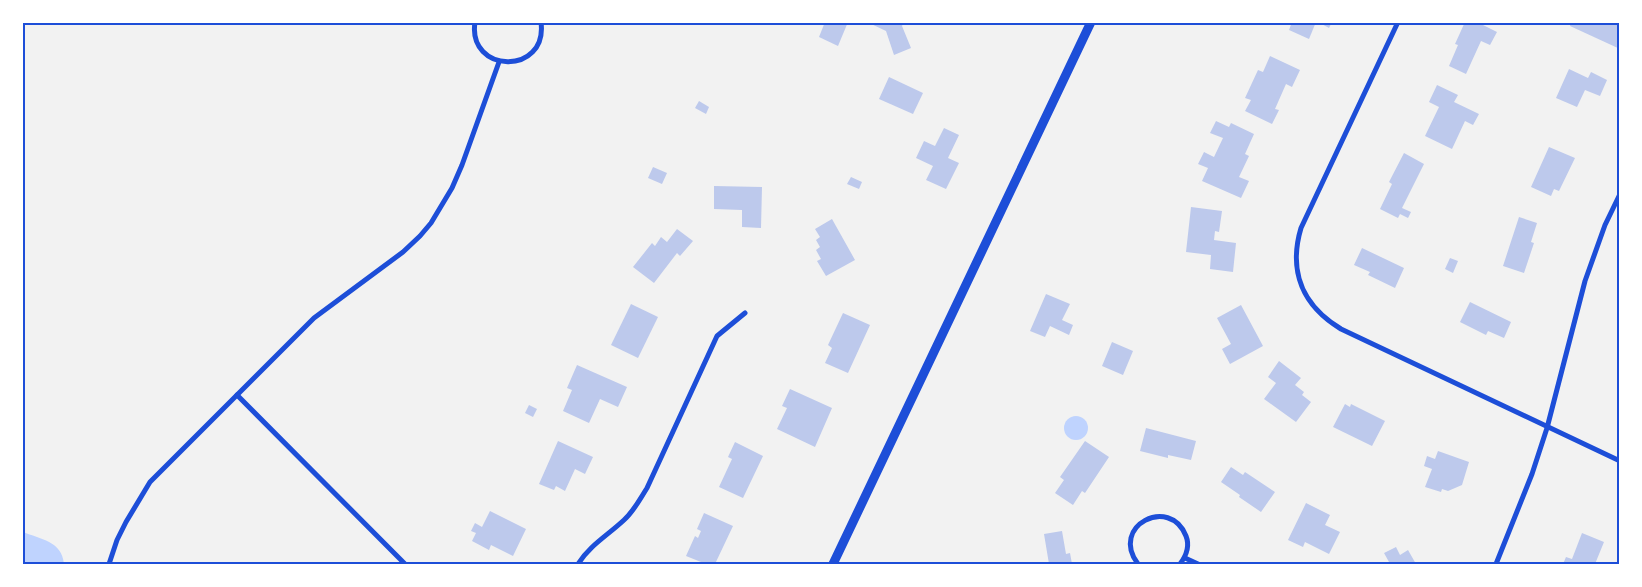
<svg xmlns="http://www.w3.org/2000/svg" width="1642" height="587" viewBox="0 0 1642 587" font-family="'Space Grotesk',sans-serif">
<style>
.water{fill:#bfd3fe}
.building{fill:#bdc9ec}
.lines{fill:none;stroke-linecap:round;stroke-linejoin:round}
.minor{stroke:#1d4ed8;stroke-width:5}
.tertiary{stroke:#1d4ed8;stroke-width:9}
.neatline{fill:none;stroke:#1d4ed8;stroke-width:2}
</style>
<rect width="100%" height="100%" fill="#f2f2f2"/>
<g class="water">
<circle cx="1076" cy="428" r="12"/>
<path d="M 23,532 C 40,539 62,541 64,564 L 23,564 Z"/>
</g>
<g class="building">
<polygon points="825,22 848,22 838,46 819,37"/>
<polygon points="867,22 904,22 902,26 911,48 894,55 886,31"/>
<polygon points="1292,22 1316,22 1309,39 1289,30"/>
<polygon points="1318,22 1332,22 1329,28"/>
<polygon points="1465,22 1477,22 1497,32 1490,45 1481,41 1466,74 1449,66 1458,45 1455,44"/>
<polygon points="1571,22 1620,22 1620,49 1570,26"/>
<polygon points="1270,56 1300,70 1292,87 1286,84 1275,109 1279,110 1272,124 1245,111 1251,100 1245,98 1258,70 1263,72"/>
<polygon points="1569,69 1588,78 1591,72 1607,80 1600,96 1585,90 1577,107 1556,98"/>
<polygon points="889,77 923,93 913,114 879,99"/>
<polygon points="1437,85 1458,95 1454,102 1479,114 1473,125 1465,121 1452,149 1425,136 1439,107 1429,102"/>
<polygon points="699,101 709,107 706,114 695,108"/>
<polygon points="1216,121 1229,127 1231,123 1254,134 1245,154 1249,156 1239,177 1249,181 1241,198 1202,181 1208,168 1198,164 1204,152 1214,157 1223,138 1210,133"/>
<polygon points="944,128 959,135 948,158 959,163 946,189 926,180 933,166 916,158 924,141 935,146"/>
<polygon points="1549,147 1575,158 1559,191 1554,189 1551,196 1531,187"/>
<polygon points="1404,153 1424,164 1402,208 1411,212 1408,218 1400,214 1398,218 1380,209 1392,184 1389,182"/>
<polygon points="653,167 667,173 662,184 648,178"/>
<polygon points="851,177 862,182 859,189 847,184"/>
<polygon points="714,186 762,187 761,228 742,227 742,210 714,209"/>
<polygon points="1191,207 1222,211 1219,232 1215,231 1214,240 1236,243 1233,272 1210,269 1211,255 1186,252"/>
<polygon points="1519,217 1537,223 1531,242 1534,243 1524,273 1503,266"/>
<polygon points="832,219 855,260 826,276 817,261 821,259 816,250 820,247 816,240 820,237 815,229"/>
<polygon points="677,229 693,241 680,256 677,253 654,283 633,267 652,243 655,246 661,237 667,242"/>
<polygon points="1362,248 1404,268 1395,288 1368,275 1370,272 1354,265"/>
<polygon points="1450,258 1458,261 1453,273 1445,269"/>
<polygon points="1046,294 1070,304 1062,320 1073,325 1069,335 1050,326 1045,337 1030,331"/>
<polygon points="1470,302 1511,322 1504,338 1488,331 1486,335 1460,322"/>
<polygon points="631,304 658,317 638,358 611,345"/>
<polygon points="1241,305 1263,346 1230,364 1222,349 1231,344 1217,318"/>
<polygon points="843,313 870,325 848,373 825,363 832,348 828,345"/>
<polygon points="1112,342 1133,351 1123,375 1102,366"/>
<polygon points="1279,361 1301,378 1295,385 1304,392 1302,395 1311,402 1296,422 1264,399 1276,383 1268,377"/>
<polygon points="577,365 627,387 618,407 600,399 589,423 563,411 572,390 567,388"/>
<polygon points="790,389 832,408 815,447 777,429 787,408 782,406"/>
<polygon points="1345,404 1350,407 1351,404 1385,421 1372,446 1333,427"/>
<polygon points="529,405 537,409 533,417 525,413"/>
<polygon points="1146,428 1196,441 1191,460 1168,455 1168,458 1140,451"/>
<polygon points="558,441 593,457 585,474 575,469 565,491 556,486 554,490 539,484"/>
<polygon points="1085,441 1109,457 1085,493 1082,491 1073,505 1055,493 1064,480 1060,477"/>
<polygon points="735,442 763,456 743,498 719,487 732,459 728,457"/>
<polygon points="1438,451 1469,462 1462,485 1448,491 1442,489 1441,492 1425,487 1432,469 1424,466 1427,456 1435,459"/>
<polygon points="1231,467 1243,475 1245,472 1275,492 1261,512 1239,497 1240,495 1221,482"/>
<polygon points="1306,503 1330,515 1325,525 1340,532 1329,554 1305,542 1303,547 1288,540"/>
<polygon points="490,511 526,529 513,556 491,545 489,550 472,541 476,533 471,531 475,523 482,527"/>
<polygon points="704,513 733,526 715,564 706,564 686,556 695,536 698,538 701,531 697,529"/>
<polygon points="1062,531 1066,554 1070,553 1072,564 1049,564 1044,534"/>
<polygon points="1582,533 1604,542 1595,564 1563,564 1566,557 1572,559"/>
<polygon points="1396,547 1400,555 1408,550 1416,564 1384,564 1389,562 1384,553"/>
</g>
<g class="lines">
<g class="minor">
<path d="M 475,22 C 467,74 548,76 541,22"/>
<path d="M 1398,22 L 1301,228 C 1288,272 1303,306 1341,329 L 1620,461"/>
<polyline points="237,395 405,564"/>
<polyline points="1185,558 1198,564"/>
<polyline points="109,564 117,540 126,522 150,482 314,318 403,252 420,236 431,223 452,188 462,165 499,62"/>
<path d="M 578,564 C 589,546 608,535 624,520 C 634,511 640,499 647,488 L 717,336 L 745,313"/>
<path d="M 1138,564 C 1109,526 1170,495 1186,536 C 1190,546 1186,556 1180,564"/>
<polyline points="1496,564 1532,474 1547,428 1585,281 1605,225 1620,194"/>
</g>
<polyline class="tertiary" points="833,564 1091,22"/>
</g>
<rect width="1642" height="587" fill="none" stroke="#ffffff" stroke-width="48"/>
<rect x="24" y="24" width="1594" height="539" class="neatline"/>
</svg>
